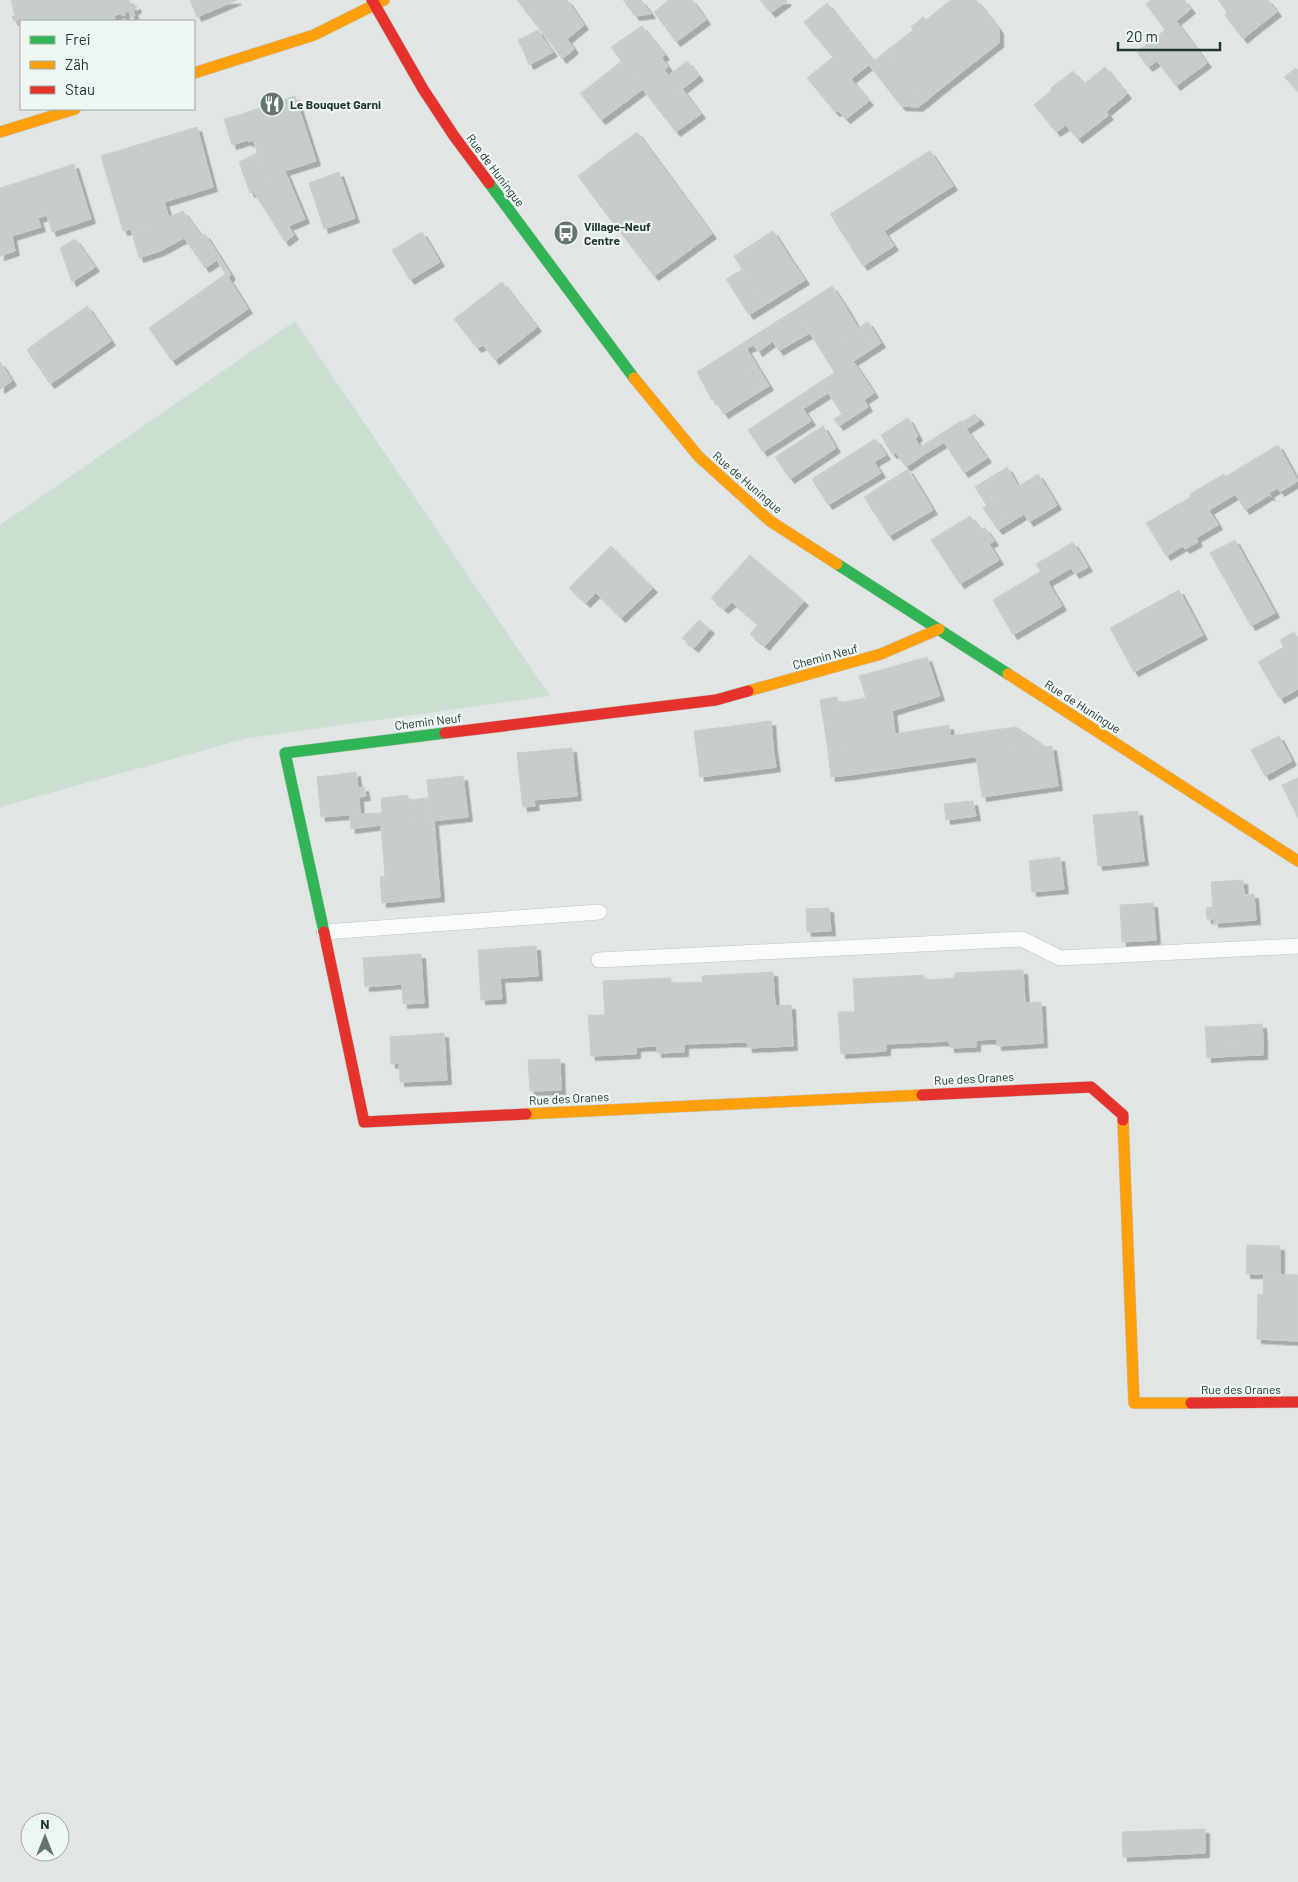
<svg xmlns="http://www.w3.org/2000/svg" width="1298" height="1882" viewBox="0 0 1298 1882" font-family="Barlow,sans-serif">
<style>
.green{fill:#cadfd0}
.building{fill:#c7cdcb;stroke:#cacfcd;filter:url(#shadow)}
.lines{fill:none;stroke-linecap:round;stroke-linejoin:round}
.lane-casing{stroke:#bec3c1;stroke-width:16}
.fast-casing{stroke:#bcc4c1;stroke-width:12}
.slow-casing{stroke:#bcc4c1;stroke-width:12}
.jam-casing{stroke:#bcc4c1;stroke-width:12}
.lane{stroke:#fafbfb;stroke-width:15}
.fast{stroke:#30b455;stroke-width:11}
.slow{stroke:#ff9f0a;stroke-width:11}
.jam{stroke:#e5322d;stroke-width:11}
.labels{text-anchor:middle;dominant-baseline:central;stroke-width:4.5;stroke-linejoin:round;paint-order:stroke}
.poi-label{font-size:12px;font-weight:bold;fill:#203731;stroke:#eef6f2;text-anchor:start}
.street-label{font-size:12px;fill:#203731;stroke:#eef6f2}
</style>
<defs>
<filter id="shadow"><feDropShadow dx="4.5" dy="4.5" stdDeviation="0" flood-color="#0004"/></filter>
</defs>
<rect width="100%" height="100%" fill="#e1e6e4"/>
<polygon class="green" points="295,321 550,696 248,738 0,807 0,525"/>
<g class="building">
<polygon points="11,0 129,0 131,7 136,5 137,8 133,11 135,16 131,17 129,12 125,11 125,15 122,16 121,13 114,16 115,19 108,19 109,21 21,21 21,29 18,20 14,21 12,17 15,15"/>
<polygon points="190,0 237,0 197,17"/>
<polygon points="517,0 567,0 584,25 555,49"/>
<polygon points="623,0 641,0 651,14 635,16"/>
<polygon points="669,0 692,0 706,20 676,42 654,12"/>
<polygon points="760,0 786,0 787,1 771,13"/>
<polygon points="951,0 976,0 999,29 969,52 976,61 938,91 931,82 917,92 885,52 913,30 911,27 923,17 926,20"/>
<polygon points="1151,0 1184,0 1191,9 1176,21 1207,63 1176,86 1157,61 1148,67 1137,52 1165,30 1146,4"/>
<polygon points="1218,0 1268,0 1277,12 1260,25 1256,21 1239,34 1225,15 1227,12"/>
<polygon points="827,3 838,17 815,36 804,22"/>
<polygon points="838,17 850,32 828,51 815,36"/>
<polygon points="1256,21 1260,25 1243,39 1239,34"/>
<polygon points="642,26 665,55 634,78 611,47"/>
<polygon points="999,29 999,43 976,61 969,52"/>
<polygon points="538,30 544,40 524,52 518,40"/>
<polygon points="850,32 862,47 839,65 828,51"/>
<polygon points="567,39 574,49 562,59 555,49"/>
<polygon points="544,40 553,52 529,65 524,52"/>
<polygon points="862,47 874,61 851,79 839,65"/>
<polygon points="885,52 917,92 901,106 869,65"/>
<polygon points="661,57 668,67 640,86 634,78"/>
<polygon points="833,57 869,101 846,119 838,111 835,112 807,78"/>
<polygon points="622,61 643,89 604,118 585,90"/>
<polygon points="687,61 699,76 680,91 668,76"/>
<polygon points="1105,67 1127,94 1106,112 1109,115 1078,139 1060,119 1051,126 1034,105 1052,90 1051,88 1073,71 1084,84"/>
<polygon points="1296,68 1298,70 1298,91 1284,77"/>
<polygon points="664,70 680,91 657,108 640,86"/>
<polygon points="931,82 938,91 925,102 917,92"/>
<polygon points="682,89 701,114 676,132 657,108"/>
<polygon points="585,90 604,118 601,120 580,93"/>
<polygon points="917,92 925,102 918,107 901,106"/>
<polygon points="295,96 316,161 266,177 253,140 248,142 239,115"/>
<polygon points="239,115 248,140 232,145 224,119"/>
<polygon points="1060,119 1065,126 1056,132 1051,126"/>
<polygon points="197,127 213,187 164,202 147,142"/>
<polygon points="637,132 712,234 654,276 634,250 638,247 603,199 598,203 578,176"/>
<polygon points="147,142 171,225 145,232 143,226 123,231 101,156"/>
<polygon points="930,151 953,186 937,196 915,160"/>
<polygon points="257,153 269,185 250,193 239,162"/>
<polygon points="915,160 937,196 884,231 894,246 863,266 830,214"/>
<polygon points="74,164 91,219 52,232 35,177"/>
<polygon points="285,171 305,219 288,226 279,211 269,216 253,191 269,185 266,177"/>
<polygon points="339,172 355,218 324,229 309,183"/>
<polygon points="35,177 47,215 38,218 41,227 12,236 15,251 0,256 0,188"/>
<polygon points="603,199 638,247 634,250 598,203"/>
<polygon points="183,211 202,237 217,260 205,268 184,238 160,251 139,258 131,229 143,226 145,232 171,225 168,217"/>
<polygon points="279,211 294,235 285,242 269,216"/>
<polygon points="773,231 788,255 749,280 734,256"/>
<polygon points="422,232 440,262 423,272 404,243"/>
<polygon points="205,234 231,275 228,278 202,237"/>
<polygon points="75,239 95,267 72,282 60,248"/>
<polygon points="404,243 423,272 410,280 392,250"/>
<polygon points="788,255 805,280 765,305 749,280"/>
<polygon points="742,270 765,305 749,315 726,279"/>
<polygon points="226,274 248,309 172,361 149,328"/>
<polygon points="502,282 537,327 495,360 483,345 477,348 454,319"/>
<polygon points="832,286 845,306 808,330 795,310"/>
<polygon points="87,306 111,341 53,382 29,348"/>
<polygon points="845,306 860,331 823,354 808,330"/>
<polygon points="795,310 810,333 792,343 777,321"/>
<polygon points="777,321 792,343 779,351 765,329"/>
<polygon points="868,322 881,343 872,349 859,327"/>
<polygon points="765,329 769,335 758,342 754,336"/>
<polygon points="860,331 872,349 835,373 823,354"/>
<polygon points="769,335 773,341 758,352 754,345 746,349 743,343 754,336 758,342"/>
<polygon points="743,343 769,386 759,392 732,350"/>
<polygon points="29,348 53,382 50,384 27,350"/>
<polygon points="732,350 759,392 724,414 714,399 712,400 697,372"/>
<polygon points="853,361 874,393 862,401 840,369"/>
<polygon points="0,362 12,381 0,389"/>
<polygon points="840,369 862,401 842,414 825,388 820,391 817,384"/>
<polygon points="817,384 820,391 825,388 828,393 803,409 796,398"/>
<polygon points="796,398 811,421 763,452 748,430"/>
<polygon points="864,400 868,407 839,426 834,419"/>
<polygon points="975,414 980,420 966,429 962,422"/>
<polygon points="908,418 918,436 915,439 925,454 906,467 896,453 892,454 881,435"/>
<polygon points="961,421 966,429 925,454 920,447"/>
<polygon points="823,426 836,448 790,479 775,457"/>
<polygon points="966,429 987,458 964,473 944,442"/>
<polygon points="875,439 886,455 874,462 881,473 828,505 812,479"/>
<polygon points="1278,445 1298,481 1280,492 1278,488 1269,493 1271,497 1269,495 1245,510 1225,477"/>
<polygon points="1007,467 1018,486 987,506 975,487"/>
<polygon points="908,469 933,510 889,536 864,497"/>
<polygon points="1038,474 1057,505 1051,509 1032,478"/>
<polygon points="1224,474 1236,494 1209,510 1218,525 1196,538 1198,542 1185,549 1183,546 1166,556 1146,523 1191,497 1190,494"/>
<polygon points="1032,478 1051,509 1029,522 1010,491"/>
<polygon points="1010,491 1024,514 1008,524 995,501"/>
<polygon points="995,501 1008,524 998,530 983,508"/>
<polygon points="970,516 981,530 985,528 994,541 989,544 999,560 960,584 931,540"/>
<polygon points="1235,540 1275,613 1251,626 1210,553"/>
<polygon points="1073,542 1088,567 1075,574 1060,550"/>
<polygon points="611,546 653,588 621,618 596,593 586,603 569,588"/>
<polygon points="1060,550 1071,568 1047,582 1036,564"/>
<polygon points="750,555 777,578 745,613 732,602 724,609 711,598"/>
<polygon points="1041,571 1062,606 1013,635 993,600"/>
<polygon points="777,578 804,601 765,646 750,634 758,625 745,613"/>
<polygon points="1179,590 1203,635 1134,672 1110,628"/>
<polygon points="699,620 710,629 694,648 682,638"/>
<polygon points="1294,632 1298,639 1284,648 1280,640"/>
<polygon points="1298,639 1298,689 1280,699 1258,662"/>
<polygon points="927,657 940,696 872,717 859,676"/>
<polygon points="837,697 841,721 824,724 820,700"/>
<polygon points="866,698 872,717 892,710 895,734 949,725 953,760 850,775 838,703"/>
<polygon points="771,721 773,747 767,747 770,768 700,777 694,731"/>
<polygon points="841,721 846,748 828,751 824,724"/>
<polygon points="1016,727 1041,743 1042,747 953,760 950,736"/>
<polygon points="1279,736 1292,761 1265,776 1251,750"/>
<polygon points="1052,746 1058,786 1022,791 1017,751"/>
<polygon points="767,747 773,747 776,767 770,768"/>
<polygon points="572,748 577,796 522,801 517,753"/>
<polygon points="846,748 850,775 831,777 828,751"/>
<polygon points="1017,751 1022,791 982,797 976,756"/>
<polygon points="356,772 358,788 364,787 366,796 359,797 360,814 321,817 317,777"/>
<polygon points="463,776 468,817 431,821 427,780"/>
<polygon points="1298,778 1298,818 1282,785"/>
<polygon points="408,795 411,823 381,825 379,813 382,812 381,798"/>
<polygon points="428,798 431,821 411,823 409,800"/>
<polygon points="534,800 535,806 523,807 522,801"/>
<polygon points="973,801 976,816 946,820 944,804"/>
<polygon points="1138,811 1144,861 1098,866 1093,815"/>
<polygon points="379,813 381,825 351,829 350,815"/>
<polygon points="434,821 440,897 382,903 380,877 398,875 393,824"/>
<polygon points="393,824 398,875 385,876 381,825"/>
<polygon points="1060,857 1064,889 1032,892 1029,861"/>
<polygon points="1243,880 1244,895 1254,894 1256,920 1214,923 1211,882"/>
<polygon points="1153,903 1156,940 1122,942 1120,905"/>
<polygon points="1213,907 1214,919 1207,919 1206,908"/>
<polygon points="829,908 831,931 807,932 806,909"/>
<polygon points="536,946 538,976 500,978 502,999 481,1000 478,950"/>
<polygon points="421,954 424,1003 403,1004 402,984 365,987 363,958"/>
<polygon points="1023,970 1025,1003 1041,1002 1043,1043 997,1046 997,1039 976,1040 976,1047 950,1048 949,1041 886,1044 886,1051 841,1054 838,1012 855,1012 853,979 924,975 924,980 955,978 955,973"/>
<polygon points="773,972 775,1006 791,1005 793,1046 748,1048 747,1042 684,1044 684,1052 657,1053 657,1046 636,1047 636,1054 591,1056 588,1015 605,1015 603,981 671,978 671,983 703,982 702,976"/>
<polygon points="1262,1024 1263,1039 1232,1042 1231,1026"/>
<polygon points="1231,1026 1232,1056 1207,1058 1205,1027"/>
<polygon points="444,1033 447,1080 400,1082 399,1063 391,1064 390,1037"/>
<polygon points="1263,1039 1263,1055 1232,1056 1232,1042"/>
<polygon points="560,1059 561,1090 530,1091 528,1060"/>
<polygon points="1247,1245 1280,1246 1280,1274 1246,1274"/>
<polygon points="1264,1274 1298,1275 1298,1341 1257,1339 1258,1294 1263,1295"/>
<polygon points="1205,1829 1205,1853 1123,1857 1122,1832"/>
</g>
<g class="lines">
<defs>
<g id="lane">
<polyline points="324,932 599,912"/>
<polyline points="599,960 1022,939 1060,958 1298,946"/>
</g>
<g id="fast">
<polyline points="489,183 634,378"/>
<polyline points="837,564 1008,674"/>
<polyline points="324,932 285,753 445,733"/>
</g>
<g id="slow">
<polyline points="194,73 314,35 384,0"/>
<polyline points="0,132 75,109"/>
<polyline points="634,378 699,457 770,521 837,564"/>
<polyline points="1008,674 1298,861"/>
<polyline points="748,691 881,654 939,629"/>
<polyline points="526,1114 922,1095"/>
<polyline points="1123,1120 1134,1403 1191,1403"/>
</g>
<g id="jam">
<polyline points="372,0 423,89 454,136 489,183"/>
<polyline points="445,733 716,700 748,691"/>
<polyline points="324,932 364,1122 526,1114"/>
<polyline points="922,1095 1091,1087 1123,1115 1123,1120"/>
<polyline points="1191,1403 1298,1402"/>
</g>
</defs>
<use href="#lane" class="lane-casing"/>
<use href="#fast" class="fast-casing"/>
<use href="#slow" class="slow-casing"/>
<use href="#jam" class="jam-casing"/>
<use href="#lane" class="lane"/>
<use href="#fast" class="fast"/>
<use href="#slow" class="slow"/>
<use href="#jam" class="jam"/>
</g>
<defs>
<symbol id="restaurant-disc" viewBox="-11 -11 22 22"><circle r="9.5" fill="#647470" stroke="#eef6f2"/><path d="M-5-6h1v4h1v-4h1v4h1v-4h1v5L-1.5 .5V6h-2V.5L-5-1ZM5-6V6H3V1.5H1.5Q1.5-4 5-6Z" fill="#fff"/></symbol>
<symbol id="bus-disc" viewBox="-11 -11 22 22"><circle r="9.5" fill="#647470" stroke="#eef6f2"/><path d="M-5-6H5V4H4V6H2V4H-2V6H-4V4H-5ZM-3.5-4V0h7V-4ZM-3.5 1.2v1.5H-2V1.2ZM2 1.2v1.5H3.5V1.2Z" fill="#fff"/></symbol>
</defs>
<g fill-rule="evenodd">
<use href="#restaurant-disc" x="258" y="90" width="28" height="28"/>
<use href="#bus-disc" x="552" y="219" width="28" height="28"/>
</g>
<g class="labels">
<g class="poi-label">
<text x="290" y="104">Le Bouquet Garni</text>
<text x="584" y="226">Village-Neuf<tspan x="584" dy="14">Centre</tspan></text>
</g>
<g class="street-label">
<text transform="translate(496 170) rotate(53)">Rue de Huningue</text>
<text transform="translate(748 482) rotate(41)">Rue de Huningue</text>
<text transform="translate(825 656) rotate(-15)">Chemin Neuf</text>
<text transform="translate(1083 706) rotate(33)">Rue de Huningue</text>
<text transform="translate(428 721) rotate(-7)">Chemin Neuf</text>
<text transform="translate(974 1078) rotate(-3)">Rue des Oranes</text>
<text transform="translate(569 1098) rotate(-3)">Rue des Oranes</text>
<text x="1241" y="1389">Rue des Oranes</text>
</g>
</g>
<rect x="20" y="20" width="175" height="90" fill="#eef6f2" stroke="#9caaa5"/>
<rect x="30" y="36" width="25" height="8" fill="#30b455" stroke="#9caaa5"/>
<text x="65" y="45" font-size="15" fill="#203731">Frei</text>
<rect x="30" y="61" width="25" height="8" fill="#ff9f0a" stroke="#9caaa5"/>
<text x="65" y="70" font-size="15" fill="#203731">Zäh</text>
<rect x="30" y="86" width="25" height="8" fill="#e5322d" stroke="#9caaa5"/>
<text x="65" y="95" font-size="15" fill="#203731">Stau</text>
<g transform="translate(45 1837)"><circle r="24" fill="#eef6f2" stroke="#9caaa5"/>
<path d="M0-4L9 19L0 12L-9 19Z" fill="#647470"/>
<text y="-8" font-size="14" font-weight="bold" text-anchor="middle" fill="#203731">N</text>
</g>
<path d="M1118 42v8h102v-8" fill="none" stroke="#203731" stroke-width="2.5"/>
<text x="1126" y="42" font-size="15" fill="#203731" stroke="#eef6f2" stroke-width="4" paint-order="stroke">20 m</text>
</svg>
